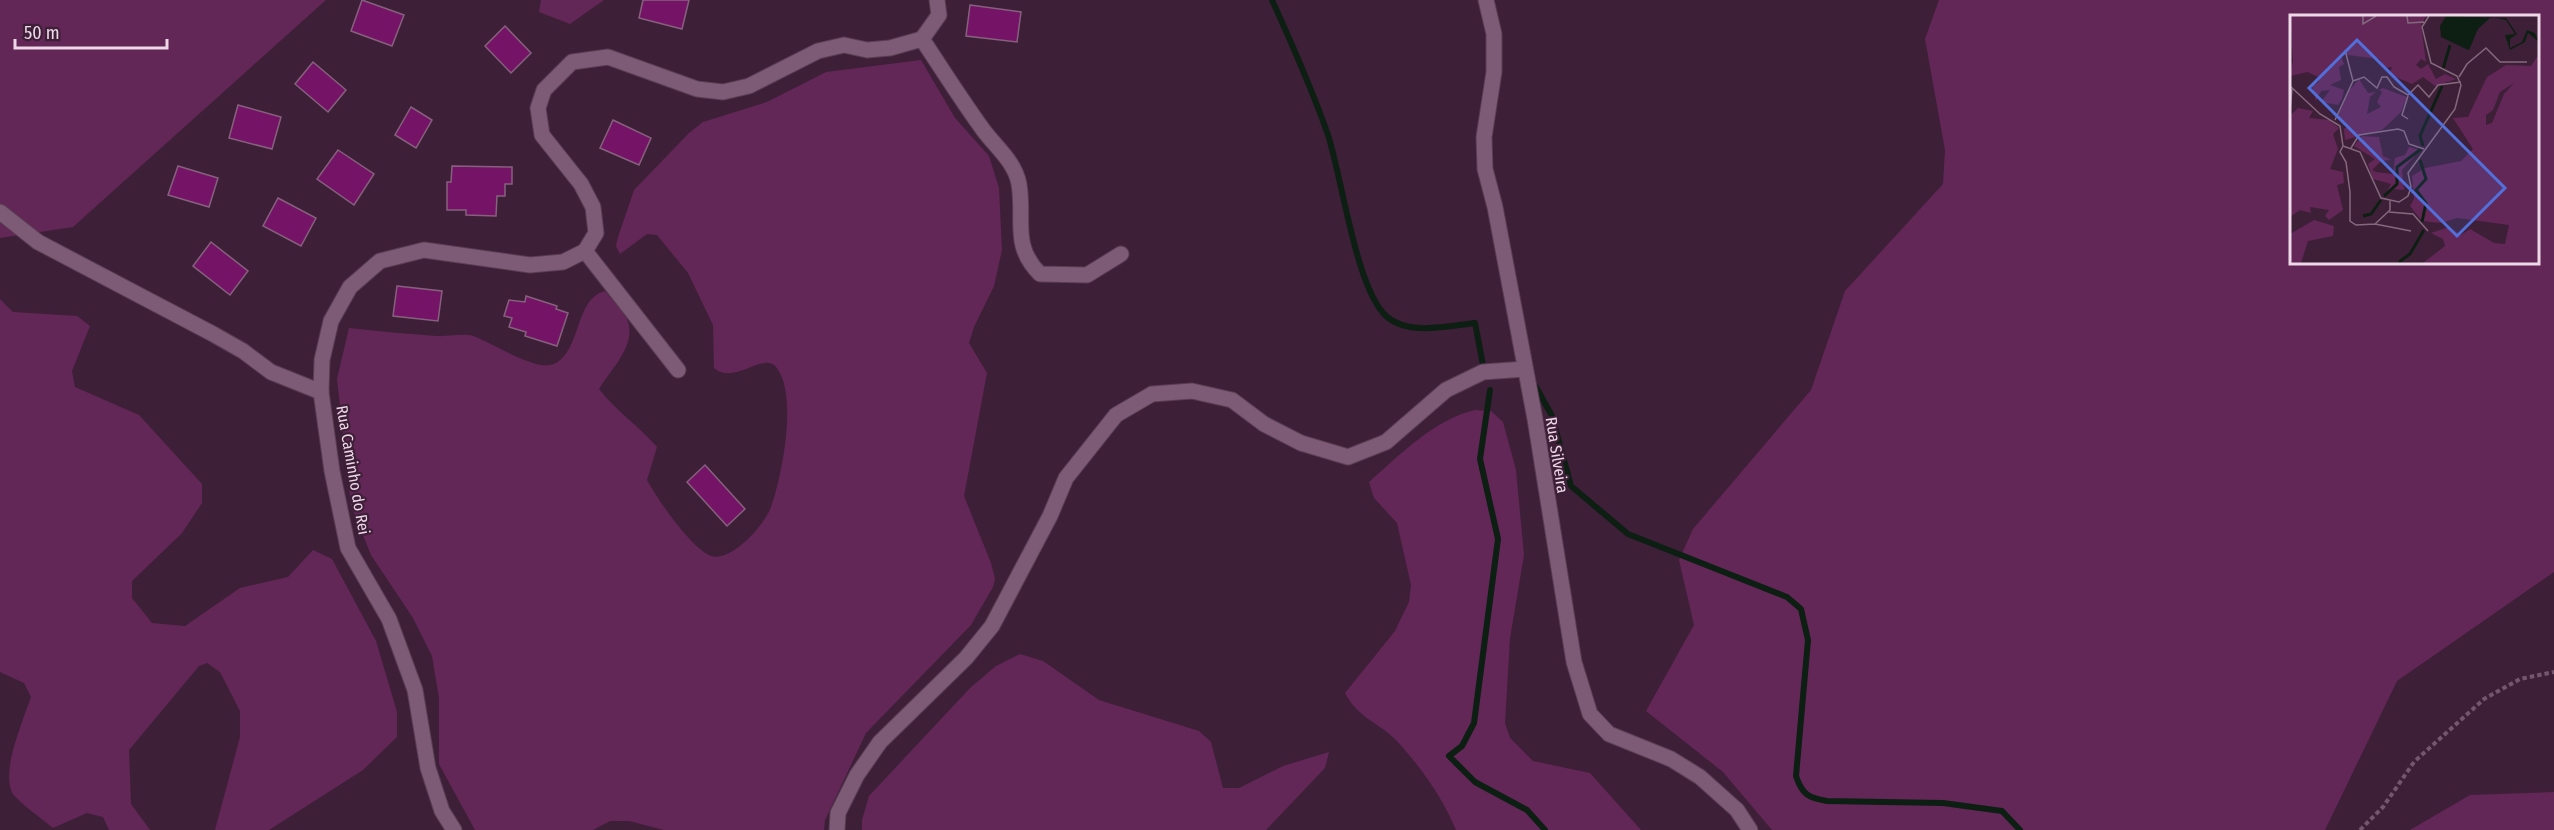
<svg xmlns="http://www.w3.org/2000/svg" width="2554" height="830" viewBox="0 0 2554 830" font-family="'Fira Sans Condensed',sans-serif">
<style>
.green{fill:#622757;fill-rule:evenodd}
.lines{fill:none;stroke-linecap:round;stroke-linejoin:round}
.stream{stroke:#0d1e13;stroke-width:6}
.building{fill:#751466;stroke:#85617d;stroke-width:1.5}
.minor-casing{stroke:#583d53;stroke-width:17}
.path{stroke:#73576d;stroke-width:4;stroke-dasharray:4.5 3;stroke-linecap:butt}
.minor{stroke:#7d5a75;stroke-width:15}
.labels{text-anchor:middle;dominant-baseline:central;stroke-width:4.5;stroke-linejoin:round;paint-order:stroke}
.street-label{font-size:16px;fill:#edd8e7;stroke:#3e1f38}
.inset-river{fill:none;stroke:#0d1e13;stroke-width:3}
.inset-road{fill:none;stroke:#84697e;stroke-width:1.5}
.view{fill:#5170dc;fill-opacity:0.15;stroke:#5170dc;stroke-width:3}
.inset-edge{fill:none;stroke:#edd8e7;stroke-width:3}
</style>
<rect width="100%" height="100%" fill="#3e1f38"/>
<g class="green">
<polygon points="0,0 326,0 73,227 0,238"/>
<polygon points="541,0 604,0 570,24 539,12"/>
<path d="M 1939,0 L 2554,0 L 2554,572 L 2397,681 L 2325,830 L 1772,830 L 1723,772 L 1646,711 L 1694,625 L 1679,560 L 1693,529 L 1811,390 L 1845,291 L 1943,184 L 1945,150 L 1925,39 ZM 2292,16 L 2538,16 L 2538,262 L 2292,262 Z"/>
<path d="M 921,60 L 955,118 L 989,156 L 999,188 L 1002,250 L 994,286 L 974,327 L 969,343 L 987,373 L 964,496 L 991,563 L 995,579 L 993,587 L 971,625 L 866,733 L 825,820 L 824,830 L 664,830 L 629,821 L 610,821 L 593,830 L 475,830 L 439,764 L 439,698 L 432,656 L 413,618 L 371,555 L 351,505 L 337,379 L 349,328 C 378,331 407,334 436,336 C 447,337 462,333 473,336 C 491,342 536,372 554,364 C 582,351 574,299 605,291 C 611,299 621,308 626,317 C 639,343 612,368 599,389 C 616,411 639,426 657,447 L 647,480 C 658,500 687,542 707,554 C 727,568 765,525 771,507 C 782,476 798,397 777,368 C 764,350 735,386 714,368 L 713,325 L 688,273 L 657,235 L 647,234 L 620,254 L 616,246 L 618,237 L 634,190 L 689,133 L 703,122 L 767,102 L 826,72 Z"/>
<path d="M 0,299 L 13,312 L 77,316 L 90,326 L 72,371 L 75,387 L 139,415 L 202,484 L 202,503 L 182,533 L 132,581 L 132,598 L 152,623 L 185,626 L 240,588 L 288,577 L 313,550 L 332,559 L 376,641 L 397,712 L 397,737 L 363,770 L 269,830 L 215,830 L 240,737 L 240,711 L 220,672 L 207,663 L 199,666 L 129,750 L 131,804 L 150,830 L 109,830 L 103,817 L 87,813 L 53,828 C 40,817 24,807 13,794 C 0,773 23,721 31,697 L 24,683 L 0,672 Z"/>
<path d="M 1475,410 L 1491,411 L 1503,422 L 1516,470 L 1524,555 L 1510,638 L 1505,723 L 1510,738 L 1533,761 L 1590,773 L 1641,830 L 1456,830 C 1443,798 1420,766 1396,740 C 1378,722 1358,718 1345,693 L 1395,631 L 1409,602 L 1411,585 L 1397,523 L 1374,498 L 1369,482 C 1400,455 1433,420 1475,410 Z"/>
<polygon points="1020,654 1043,661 1099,700 1199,731 1211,742 1223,788 1239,788 1283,766 1329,752 1325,768 1266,830 862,830 862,820 869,796 970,688 996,666"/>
<polygon points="2554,792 2554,830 2410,830 2470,795"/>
</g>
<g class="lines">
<g class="stream">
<path d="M 1272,0 C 1292,44 1312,89 1328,135 C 1342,178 1356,288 1386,316 C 1408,336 1448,326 1475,323 L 1483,365"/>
<path d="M 1536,387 L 1552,416 L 1571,486 L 1628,534 L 1787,597 L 1801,609 L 1808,640 L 1796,776 C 1802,794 1808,798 1827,801 L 1943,803 L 2002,811 L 2020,830"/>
<polyline points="1490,390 1480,459 1498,539 1474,723 1462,746 1449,756 1475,782 1527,810 1545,830"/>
</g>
</g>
<g class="building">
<polygon points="362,0 404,15 392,46 351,31"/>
<polygon points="643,0 689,0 682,29 639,18"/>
<polygon points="970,5 1021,12 1017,42 966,36"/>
<polygon points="505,26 531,53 511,73 485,46"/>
<polygon points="313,62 346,90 328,112 295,84"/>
<polygon points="238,105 281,117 272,149 229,138"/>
<polygon points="411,107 432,120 416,148 395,135"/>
<polygon points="613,120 651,138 639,165 600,148"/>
<polygon points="338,150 374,174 354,205 317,179"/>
<polygon points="178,166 218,178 209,207 168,195"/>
<polygon points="452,166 512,167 512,184 505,184 505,196 497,196 496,216 466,215 466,210 447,210 447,182 451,182"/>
<polygon points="278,198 316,218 301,246 263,226"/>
<polygon points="211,242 248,271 230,295 193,266"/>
<polygon points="397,286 442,291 438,321 393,316"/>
<polygon points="526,296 557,306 556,309 568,313 557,346 525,336 526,332 509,327 512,318 504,316 509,300 525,302"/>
<polygon points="705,465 745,509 727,526 687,482"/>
</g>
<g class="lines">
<defs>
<g id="minor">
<polyline points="1486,0 1494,34 1494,72 1484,137 1485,169 1495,207 1535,419 1574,662 1590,714 1609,734 1671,759 1700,777 1737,810 1750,830"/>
<path d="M 922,39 C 942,69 962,101 984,131 C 996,147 1015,162 1019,184 C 1025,220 1011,245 1040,274 L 1087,275 L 1121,254"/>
<polyline points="0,212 38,242 213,334 243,351 271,372 321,392 332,471 348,548 389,619 415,690 428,768 442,811 454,830"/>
<polyline points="585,251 678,370"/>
<polyline points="321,392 322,360 331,321 350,287 380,261 424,250 530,265 563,262 585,251 596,233 593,207 581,184 542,135 538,108 544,90 572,62 608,57 697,89 723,92 749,86 818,51 844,45 867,50 890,48 922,39 939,15 937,0"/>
<polyline points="837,830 838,813 857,775 880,742 966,658 992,626 1050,516 1066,478 1116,415 1152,394 1192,391 1232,400 1264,424 1301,443 1348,457 1386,442 1446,390 1483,372 1525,369"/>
</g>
</defs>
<use href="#minor" class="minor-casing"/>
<polyline class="path" points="2360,830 2383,807 2414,762 2484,699 2520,679 2554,672"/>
<use href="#minor" class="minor"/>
</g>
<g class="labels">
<g class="street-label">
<text transform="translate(1557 455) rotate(81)">Rua Silveira</text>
<text transform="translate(353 470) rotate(80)">Rua Caminho do Rei</text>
</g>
</g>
<g transform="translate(2290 15)">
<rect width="249" height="249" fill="#3e1f38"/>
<path d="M 0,1 L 136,1 L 131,10 L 136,47 L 131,44 L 126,50 L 131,54 L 138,49 L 146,64 L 155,59 L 166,64 L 145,71 L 133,62 L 122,69 L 99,59 L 102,52 L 95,53 L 89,44 L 50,39 L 54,49 L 49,52 L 51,65 L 40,70 L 54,75 L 52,84 L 48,90 L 31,87 L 40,75 L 31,76 L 26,86 L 22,71 L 29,67 L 28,62 L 18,57 L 0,61 L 3,46 ZM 249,39 L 249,248 L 133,248 L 155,231 L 153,224 L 141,218 L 159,212 L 171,220 L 180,214 L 204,228 L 215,229 L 219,210 L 167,203 L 151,208 L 132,206 L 120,191 L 124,184 L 122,161 L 135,153 L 171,146 L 183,134 L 163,103 L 178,102 L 197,62 L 216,50 L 241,51 ZM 224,68 L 214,79 L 202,108 L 196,110 L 196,100 L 203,95 L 210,77 ZM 69,64 L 78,78 L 86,77 L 80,82 L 77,99 L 91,92 L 87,87 L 92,77 L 89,75 L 93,73 L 117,82 L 111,97 L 92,115 L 55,125 L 54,114 L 58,111 L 47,103 L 57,78 ZM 8,93 L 23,96 L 19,103 L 39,105 L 49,113 L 43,119 L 48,134 L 40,154 L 53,157 L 54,168 L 47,170 L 53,195 L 39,205 L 35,201 L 39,195 L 20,192 L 21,198 L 10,195 L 0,202 L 0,101 ZM 72,121 L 89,122 L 93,141 L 101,145 L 91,146 L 82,155 L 86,157 L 103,159 L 105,143 L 115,140 L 119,132 L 130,135 L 112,155 L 114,175 L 104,174 L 95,180 L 101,169 L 83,164 L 78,149 L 85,144 L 64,131 ZM 24,205 L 44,211 L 43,221 L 18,226 L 11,248 L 0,248 L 0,219 Z" fill="#622757" fill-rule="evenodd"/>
<path d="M 156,1 L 216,3 L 227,19 L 220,24 L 220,33 L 232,27 L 237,15 L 245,18 L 249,27 L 238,18 L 235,27 L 220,35 L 215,20 L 225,19 L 216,5 L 201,2 L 188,14 L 179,35 L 176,34 L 151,22 L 150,11 Z" fill="#0d1e13"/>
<path class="inset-river" d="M 153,54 L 160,30M 133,131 L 130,121 L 152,71M 130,145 L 136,164 L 126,175 L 136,188 L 132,207M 94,181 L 107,169 L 107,152 L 131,134M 73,201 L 81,199 L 91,185M 109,247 L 120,239 L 134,215"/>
<path class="inset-road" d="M 73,1 L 73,9 L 86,1M 117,1 L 118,8 L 134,7M 169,62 L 177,49 L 196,33 L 210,47 L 237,47M 63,66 L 74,62 L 87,73 L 92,62 L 97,62 L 104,72 L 118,80 L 128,70 L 139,82 L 148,70 L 171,67M 0,71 L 30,99 L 50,111 L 53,131 L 50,137 L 56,147 L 60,177 L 60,206 L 66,210 L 85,209 L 100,195 L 100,186M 0,96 L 2,74M 118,104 L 112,100 L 118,81M 45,105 L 63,66 L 55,35M 53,131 L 70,137 L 91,183 L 109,187 L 118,181 L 121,172 L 118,158 L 165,94 L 171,70 L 167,61 L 141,48 L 132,12 L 139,1M 61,133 L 69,120 L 108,114 L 114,116 L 119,129 L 134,134M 99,197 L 123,199 L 138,216M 85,209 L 121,216"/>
<path class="view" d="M 67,25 L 215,173 L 167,221 L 19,73 Z"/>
<rect width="249" height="249" class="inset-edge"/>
</g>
<path d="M15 39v9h152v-9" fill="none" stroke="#edd8e7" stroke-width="3"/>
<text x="24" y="39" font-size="18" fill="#edd8e7" stroke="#3e1f38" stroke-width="4.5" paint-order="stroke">50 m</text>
</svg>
